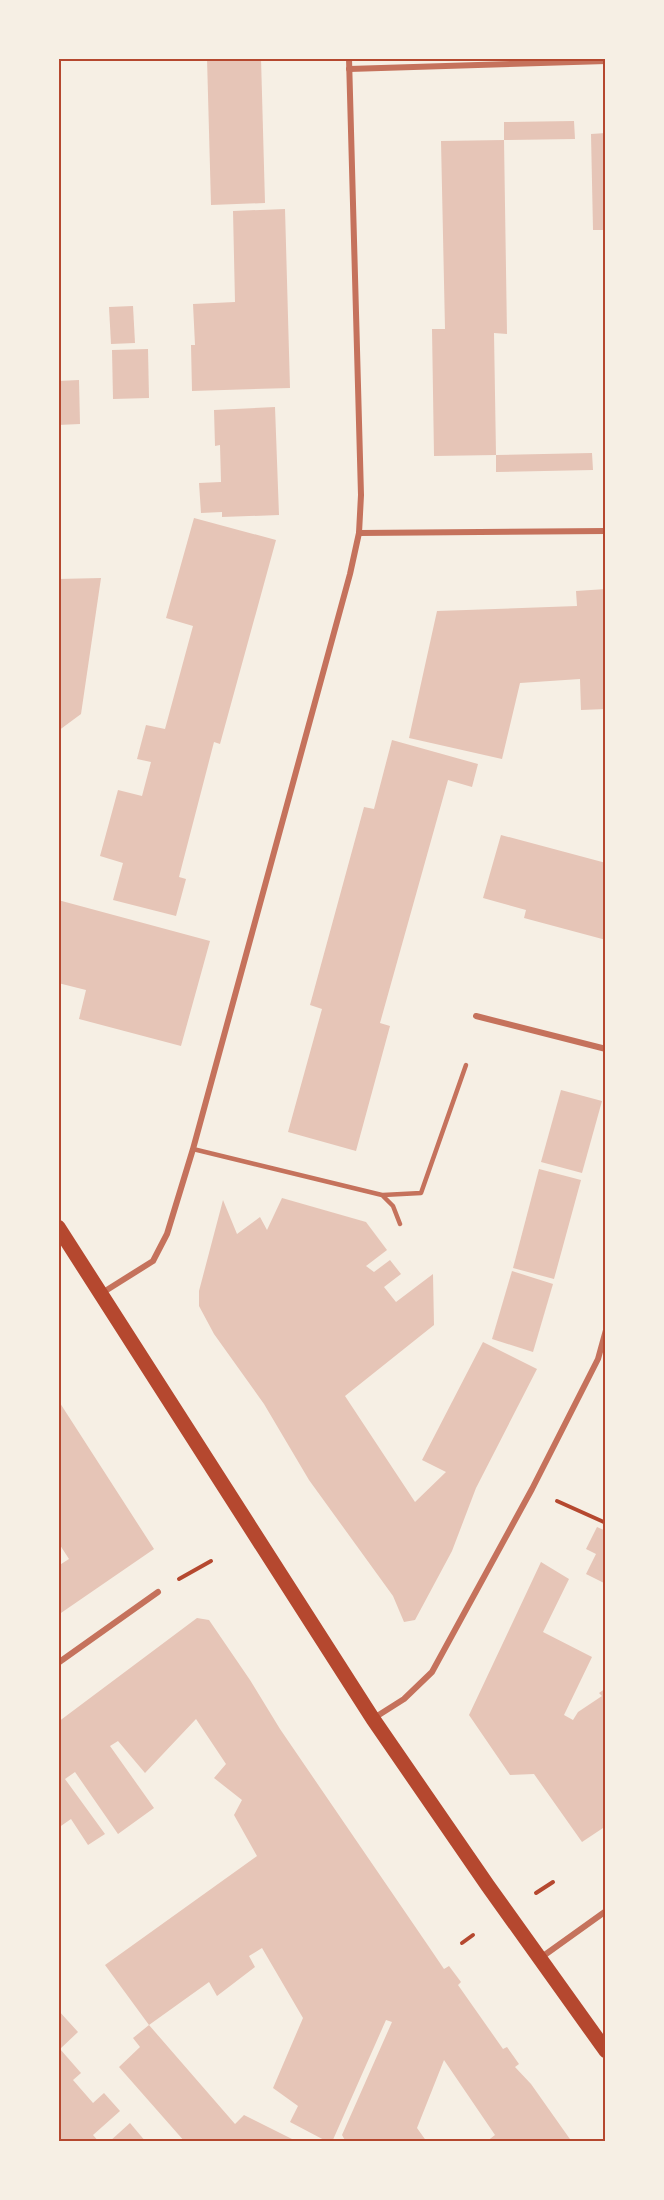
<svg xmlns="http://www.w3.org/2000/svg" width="664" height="2200" viewBox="0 0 664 2200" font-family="Signika,sans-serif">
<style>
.building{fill:#e6c5b7}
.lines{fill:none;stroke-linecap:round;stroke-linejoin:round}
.path{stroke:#b5482f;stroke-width:4}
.service{stroke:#c5725c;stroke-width:4.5}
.minor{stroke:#c5725c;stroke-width:6}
.primary{stroke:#b5482f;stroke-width:15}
.neatline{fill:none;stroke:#b5482f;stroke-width:2}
</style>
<rect width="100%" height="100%" fill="#f6efe4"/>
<g class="building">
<polygon points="207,58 261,58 265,203 211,205"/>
<polygon points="574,121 575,139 504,140 507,334 494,333 496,455 592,453 593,470 496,472 496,455 434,456 432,329 445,329 441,141 504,140 504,122"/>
<polygon points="606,133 606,230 593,230 591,134"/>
<polygon points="285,209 290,388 192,391 191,345 195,345 193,304 235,302 233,211"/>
<polygon points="133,306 135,343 111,344 109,307"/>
<polygon points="148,349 149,398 113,399 112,350"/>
<polygon points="79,380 80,424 58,425 58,381"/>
<polygon points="275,407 279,515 222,517 222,512 201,513 199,483 221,482 220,445 215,446 214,410"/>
<polygon points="194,518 276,540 220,744 214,742 179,877 186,879 176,916 113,900 123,863 100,856 118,790 142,796 151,762 137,759 146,725 165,729 193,626 166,618"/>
<polygon points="101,578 81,714 58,731 58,579"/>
<polygon points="606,589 606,709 581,710 580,679 520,683 502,759 409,738 437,611 577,606 576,591"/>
<polygon points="392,740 478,764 472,787 448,780 380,1023 390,1026 356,1151 288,1132 322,1009 310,1005 364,807 374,809"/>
<polygon points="501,835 606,863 606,940 524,918 526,910 483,898"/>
<polygon points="58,900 210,941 181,1046 79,1019 86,990 58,983"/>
<polygon points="561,1090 602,1101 582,1173 541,1162"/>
<polygon points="539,1169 581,1180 554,1279 513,1268"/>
<polygon points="282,1198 366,1222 387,1250 366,1266 374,1272 390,1260 401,1274 384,1287 396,1302 433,1274 434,1325 345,1396 415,1502 446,1472 422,1460 483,1342 537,1369 476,1488 452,1551 415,1620 404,1622 393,1596 309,1480 264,1404 214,1334 199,1306 199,1291 223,1200 237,1234 260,1217 267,1230"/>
<polygon points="512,1271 553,1284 533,1352 492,1339"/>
<polygon points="58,1400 154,1549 58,1615 58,1566 69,1559 58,1542"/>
<polygon points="597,1527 606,1531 606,1584 586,1574 596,1554 586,1549"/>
<polygon points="541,1562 569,1579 543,1632 592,1657 564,1715 573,1720 578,1712 602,1696 599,1693 606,1688 606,1826 582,1842 534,1774 510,1775 469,1715"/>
<polygon points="197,1618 209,1620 250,1680 280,1729 427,1944 444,1969 449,1966 461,1982 458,1985 503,2049 507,2047 519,2064 515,2067 531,2084 572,2142 486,2142 495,2135 444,2060 417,2128 427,2142 346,2142 342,2135 392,2022 386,2020 332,2142 328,2142 290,2122 298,2106 273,2088 303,2018 262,1948 249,1956 255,1967 217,1996 209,1982 149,2025 105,1965 257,1856 234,1815 242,1800 214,1778 226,1764 196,1719 145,1773 118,1741 110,1746 154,1808 118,1834 75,1772 65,1779 105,1834 88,1845 71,1819 58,1828 58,1722"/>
<polygon points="58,2010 78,2032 60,2049 81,2073 73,2080 93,2103 104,2093 120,2111 93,2135 99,2142 58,2142"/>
<polygon points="149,2025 235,2124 244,2115 298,2142 185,2142 119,2067 140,2047 133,2038"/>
<polygon points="130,2123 146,2142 109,2142"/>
</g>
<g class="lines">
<g class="path">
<polyline points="557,1501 606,1523"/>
<polyline points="179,1579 211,1561"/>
<polyline points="536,1893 553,1882"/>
<polyline points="462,1943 473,1935"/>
</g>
<g class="service">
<polyline points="193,1149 382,1195 393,1206 400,1224"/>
<polyline points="383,1195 421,1193 466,1065"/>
</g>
<g class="minor">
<polyline points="349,69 606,61"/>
<polyline points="359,533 606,531"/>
<polyline points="476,1016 606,1049"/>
<polyline points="102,1293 153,1261 167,1234 193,1149 350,574 359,533 361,495 349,58"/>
<polyline points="58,1663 158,1592"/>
<polyline points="374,1718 404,1699 432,1672 532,1489 598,1359 606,1330"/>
<polyline points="539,1959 606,1911"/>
</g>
<polyline class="primary" points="58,1227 373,1719 488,1886 606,2051"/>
</g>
<rect width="664" height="2200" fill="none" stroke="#f6efe4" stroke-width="120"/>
<rect x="60" y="60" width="544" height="2080" class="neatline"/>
</svg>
